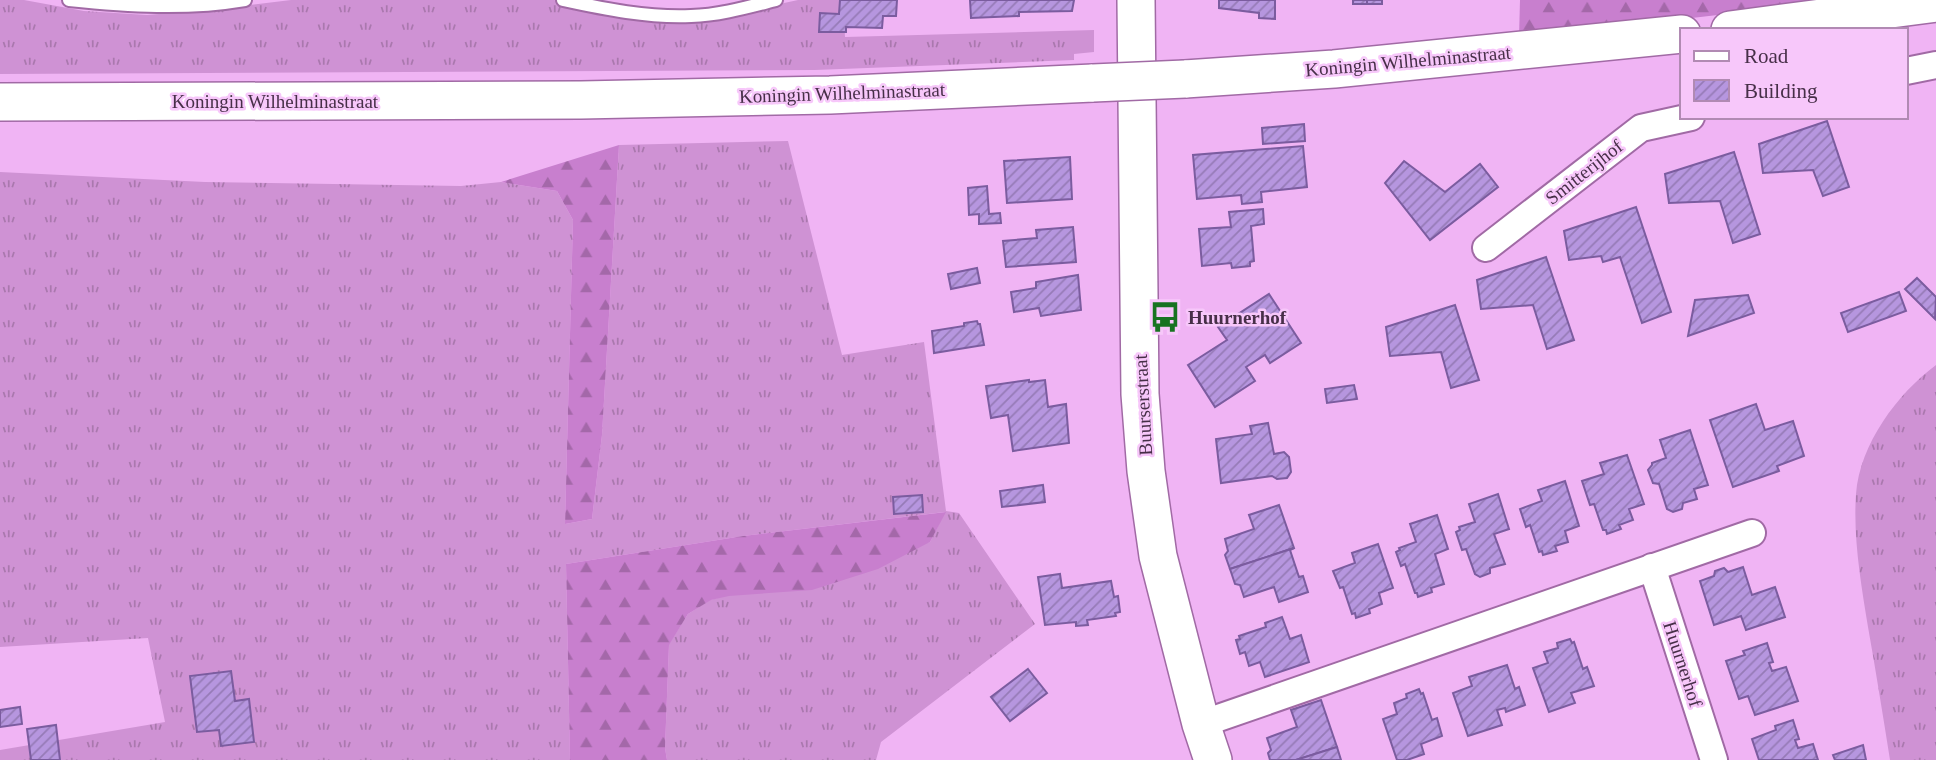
<svg xmlns="http://www.w3.org/2000/svg" width="1936" height="760" viewBox="0 0 1936 760" font-family="'Times New Roman',serif">
<style>
.grass{fill:url(#grass-tufts)}
.forest{fill:url(#forest-firs)}
.building{fill:url(#building-hatch);stroke:#7b5c9f;stroke-width:2}
.lines{fill:none;stroke-linecap:round;stroke-linejoin:round}
.lane-casing{stroke:#a16aa5;stroke-width:16}
.street-casing{stroke:#a16aa5;stroke-width:30}
.secondary-casing{stroke:#a16aa5;stroke-width:40}
.lane{stroke:#fff;stroke-width:12}
.street{stroke:#fff;stroke-width:26}
.secondary{stroke:#fff;stroke-width:37}
.secondary-bridge-casing{stroke:#a16aa5;stroke-width:40;stroke-linecap:butt}
.secondary-bridge{stroke:#fff;stroke-width:37}
.labels{text-anchor:middle;dominant-baseline:central;stroke-width:5;stroke-linejoin:round;paint-order:stroke}
.street-label{font-size:19px;fill:#472f48;stroke:#f7c7fa}
.poi-label{font-size:19px;font-weight:bold;fill:#472f48;stroke:#f7c7fa;text-anchor:start}
</style>
<defs>
<pattern id="grass-tufts" width="24" height="20" patternUnits="userSpaceOnUse" patternTransform="scale(1.75)"><rect width="24" height="20" fill="#cf92d4"/><path d="M3 7l-1-3M5 7V3M7 7l1-3M15 17l-1-3M17 17v-4M19 17l1-3" fill="none" stroke="#aa78ae"/></pattern>
<pattern id="forest-firs" width="22" height="20" patternUnits="userSpaceOnUse" patternTransform="scale(1.75)"><rect width="22" height="20" fill="#c87fce"/><path d="M5 1l3.5 6h-7zM16 11l3.5 6h-7z" fill="#a468a9"/></pattern>
<pattern id="building-hatch" width="6" height="6" patternUnits="userSpaceOnUse" patternTransform="scale(1.75)"><rect width="6" height="6" fill="#b696df"/><path d="M-1 1l2-2M0 6l6-6M5 7l2-2" fill="none" stroke="#967bb7"/></pattern>
</defs>
<rect width="100%" height="100%" fill="#f0b4f4"/>
<g class="grass">
<polygon points="0,0 24,0 84,11 147,15 218,9 291,0 554,0 607,12 743,12 798,0 843,0 845,37 1094,30 1094,52 1074,54 1074,60 815,70 0,74"/>
<polygon points="788,141 842,355 924,342 946,511 959,513 1035,624 881,742 876,760 667,760 665,748 669,644 688,614 710,600 930,542 945,512 743,536 566,564 570,760 0,760 0,750 165,722 148,638 0,647 0,172 205,182 461,186 501,182 557,191 573,220 565,524 592,519 602,435 619,145"/>
<path d="M 1936,365 L 1936,760 L 1890,760 C 1883,716 1876,672 1868,627 C 1861,584 1853,538 1856,494 C 1860,444 1897,394 1936,365 Z"/>
</g>
<g class="forest">
<polygon points="1520,0 1847,0 1519,38"/>
<polygon points="619,145 602,435 592,519 565,524 573,220 557,191 501,182"/>
<polygon points="946,512 930,542 878,569 812,590 729,596 711,600 688,614 669,645 665,748 667,760 570,760 566,564 743,536"/>
</g>
<g class="building">
<polygon points="840,0 897,0 896,16 883,16 882,28 846,27 846,32 819,32 820,13 839,14"/>
<polygon points="970,0 1074,0 1072,11 1019,12 1019,16 971,18"/>
<polygon points="1219,0 1275,0 1275,19 1259,18 1259,13 1219,8"/>
<rect x="1353" y="0" width="14" height="4"/>
<rect x="1367" y="0" width="15" height="4"/>
<polygon points="1827,121 1849,187 1823,196 1813,170 1763,173 1759,144"/>
<polygon points="1304,124 1305,141 1263,144 1262,128"/>
<polygon points="1303,146 1307,187 1261,192 1262,202 1242,204 1241,195 1197,199 1193,155"/>
<polygon points="1734,152 1760,234 1733,243 1720,201 1669,203 1665,174"/>
<polygon points="1070,157 1072,199 1007,203 1004,161"/>
<polygon points="1404,161 1445,192 1480,164 1498,187 1430,240 1385,183"/>
<polygon points="987,186 989,214 1000,213 1001,223 979,224 979,214 969,215 968,188"/>
<polygon points="1636,207 1671,312 1642,323 1620,257 1603,262 1601,256 1569,260 1564,231"/>
<polygon points="1263,209 1264,224 1251,226 1254,261 1250,262 1250,266 1232,268 1231,263 1202,266 1199,229 1231,227 1229,212"/>
<polygon points="1073,227 1076,262 1006,267 1003,241 1037,238 1036,230"/>
<polygon points="1546,257 1574,340 1547,349 1533,305 1481,309 1477,280"/>
<polygon points="977,268 980,283 951,289 948,274"/>
<polygon points="1078,275 1081,310 1041,316 1039,308 1014,312 1011,292 1036,288 1036,282"/>
<polygon points="1917,278 1936,297 1935,319 1905,289"/>
<polygon points="1899,292 1906,311 1848,332 1841,313"/>
<polygon points="1269,294 1301,343 1270,363 1265,355 1246,367 1255,381 1215,407 1188,365 1227,340 1218,327"/>
<polygon points="1748,295 1754,313 1688,336 1695,300"/>
<polygon points="1455,305 1479,380 1451,388 1441,352 1390,356 1386,327"/>
<polygon points="977,321 978,324 980,324 984,345 934,353 932,331 964,326 964,323"/>
<polygon points="1029,380 1029,382 1045,380 1048,407 1066,404 1069,443 1013,451 1008,415 991,418 986,386"/>
<polygon points="1354,385 1357,399 1327,403 1325,389"/>
<polygon points="1756,404 1765,430 1793,421 1804,456 1777,466 1779,471 1733,487 1710,420"/>
<polygon points="1268,423 1274,454 1284,452 1289,457 1291,472 1287,478 1277,479 1272,476 1221,483 1216,439 1252,434 1250,426"/>
<polygon points="1690,430 1708,485 1694,489 1697,499 1683,503 1682,509 1673,512 1667,509 1659,484 1653,483 1648,470 1652,465 1652,463 1666,458 1660,440"/>
<polygon points="1627,455 1644,504 1629,509 1633,520 1619,525 1621,529 1607,534 1606,530 1603,530 1594,504 1590,505 1582,481 1604,474 1600,463"/>
<polygon points="1565,481 1579,526 1565,531 1568,542 1555,546 1557,551 1543,555 1542,551 1539,552 1530,525 1526,527 1520,509 1542,501 1538,490"/>
<polygon points="1043,485 1045,502 1002,507 1000,491"/>
<polygon points="1498,494 1509,529 1494,534 1505,564 1490,568 1490,573 1480,577 1475,574 1466,549 1462,550 1456,532 1460,530 1459,527 1475,522 1469,504"/>
<polygon points="922,495 923,512 894,514 893,497"/>
<polygon points="1279,505 1294,548 1230,569 1225,555 1228,551 1225,539 1254,529 1249,515"/>
<polygon points="1437,515 1448,549 1435,554 1444,584 1431,588 1432,592 1418,597 1417,593 1415,593 1405,564 1401,566 1396,552 1400,550 1399,548 1416,542 1410,524"/>
<polygon points="1378,544 1393,588 1379,593 1382,604 1369,609 1370,613 1356,618 1355,613 1352,614 1343,587 1340,588 1333,571 1355,563 1352,553"/>
<polygon points="1294,548 1290,550 1299,577 1303,576 1308,592 1279,602 1274,587 1244,597 1240,585 1235,584 1230,569"/>
<polygon points="1743,567 1752,595 1775,587 1785,617 1746,630 1741,616 1714,625 1700,581 1714,576 1715,571 1724,568 1728,572"/>
<polygon points="1060,574 1062,588 1111,581 1114,597 1118,596 1120,612 1115,613 1116,616 1087,620 1088,625 1076,626 1076,622 1045,625 1038,577"/>
<polygon points="1282,617 1290,639 1301,635 1309,662 1265,677 1260,662 1249,666 1245,652 1240,654 1236,640 1240,639 1239,636 1266,627 1265,623"/>
<polygon points="1570,639 1572,643 1574,642 1583,669 1587,667 1594,686 1571,693 1575,703 1549,712 1533,668 1548,663 1544,652 1558,648 1557,643"/>
<polygon points="1767,643 1773,662 1769,663 1772,671 1786,667 1798,701 1755,715 1748,696 1739,699 1726,661 1745,655 1743,651"/>
<polygon points="1507,665 1515,689 1519,687 1525,705 1506,712 1505,708 1497,710 1502,725 1468,736 1453,693 1472,686 1469,677"/>
<polygon points="1028,669 1047,693 1010,721 991,697"/>
<polygon points="231,671 235,701 249,699 254,742 221,746 219,730 197,732 190,676"/>
<polygon points="1419,689 1421,694 1423,693 1432,720 1437,718 1442,736 1421,744 1424,754 1407,760 1397,760 1383,719 1397,714 1394,703 1407,698 1406,694"/>
<polygon points="1321,700 1337,747 1296,760 1270,760 1268,753 1271,750 1267,738 1297,727 1291,710"/>
<polygon points="20,707 22,724 0,727 0,710"/>
<polygon points="1793,720 1799,739 1795,740 1798,748 1813,744 1818,760 1759,760 1752,739 1776,730 1775,726"/>
<polygon points="56,725 60,760 31,760 27,729"/>
<polygon points="1863,745 1866,760 1835,760 1833,755"/>
<polygon points="1337,747 1341,760 1296,760"/>
</g>
<g class="lines">
<defs>
<g id="lane">
<path d="M 69,0 C 128,6 186,10 245,0"/>
<path d="M 563,0 C 604,9 649,18 691,16 C 720,15 748,7 776,0"/>
</g>
<g id="street">
<polyline points="1906,71 1936,65"/>
<polyline points="1486,248 1641,128 1691,117"/>
<polyline points="1652,567 1714,760"/>
<polyline points="1201,724 1752,533"/>
</g>
<g id="secondary">
<polyline points="1136,0 1140,394 1146,471 1158,556 1201,724 1213,760"/>
<polyline points="1730,30 1936,3"/>
<polyline points="1185,79 1334,69 1682,34"/>
<polyline points="0,102 581,100 830,95 1093,83"/>
</g>
</defs>
<use href="#lane" class="lane-casing"/>
<use href="#street" class="street-casing"/>
<use href="#secondary" class="secondary-casing"/>
<use href="#lane" class="lane"/>
<use href="#street" class="street"/>
<use href="#secondary" class="secondary"/>
<defs>
<polyline id="secondary-bridge" points="1093,83 1185,79"/>
</defs>
<use href="#secondary-bridge" class="secondary-bridge-casing"/>
<use href="#secondary-bridge" class="secondary-bridge"/>
</g>
<defs>
<symbol id="bus-bare" viewBox="-9 -9 18 18"><path d="M-5-6H5V4H4V6H2V4H-2V6H-4V4H-5ZM-3.5-4V0h7V-4ZM-3.5 1.2v1.5H-2V1.2ZM2 1.2v1.5H3.5V1.2Z" fill="#187321" stroke="#f7c7fa" stroke-width="2.5" paint-order="stroke"/></symbol>
</defs>
<g fill-rule="evenodd">
<use href="#bus-bare" x="1143" y="295" width="44" height="44"/>
</g>
<g class="labels">
<g class="street-label">
<text transform="translate(1408 61) rotate(-5)">Koningin Wilhelminastraat</text>
<text transform="translate(842 93) rotate(-2)">Koningin Wilhelminastraat</text>
<text x="275" y="101">Koningin Wilhelminastraat</text>
<text transform="translate(1584 172) rotate(-38)">Smitterijhof</text>
<text transform="translate(1143 405) rotate(-93)">Buurserstraat</text>
<text transform="translate(1683 664) rotate(72)">Huurnerhof</text>
</g>
<g class="poi-label">
<text x="1188" y="317">Huurnerhof</text>
</g>
</g>
<rect x="1680" y="28" width="228" height="91" fill="#f7c7fa" stroke="#b18ab3" stroke-width="2"/>
<rect x="1694" y="51" width="35" height="10" fill="#ffffff" stroke="#b18ab3" stroke-width="2"/>
<text x="1744" y="63" font-size="21" fill="#472f48">Road</text>
<rect x="1694" y="80" width="35" height="21" fill="url(#building-hatch)" stroke="#b18ab3" stroke-width="2"/>
<text x="1744" y="98" font-size="21" fill="#472f48">Building</text>
</svg>
